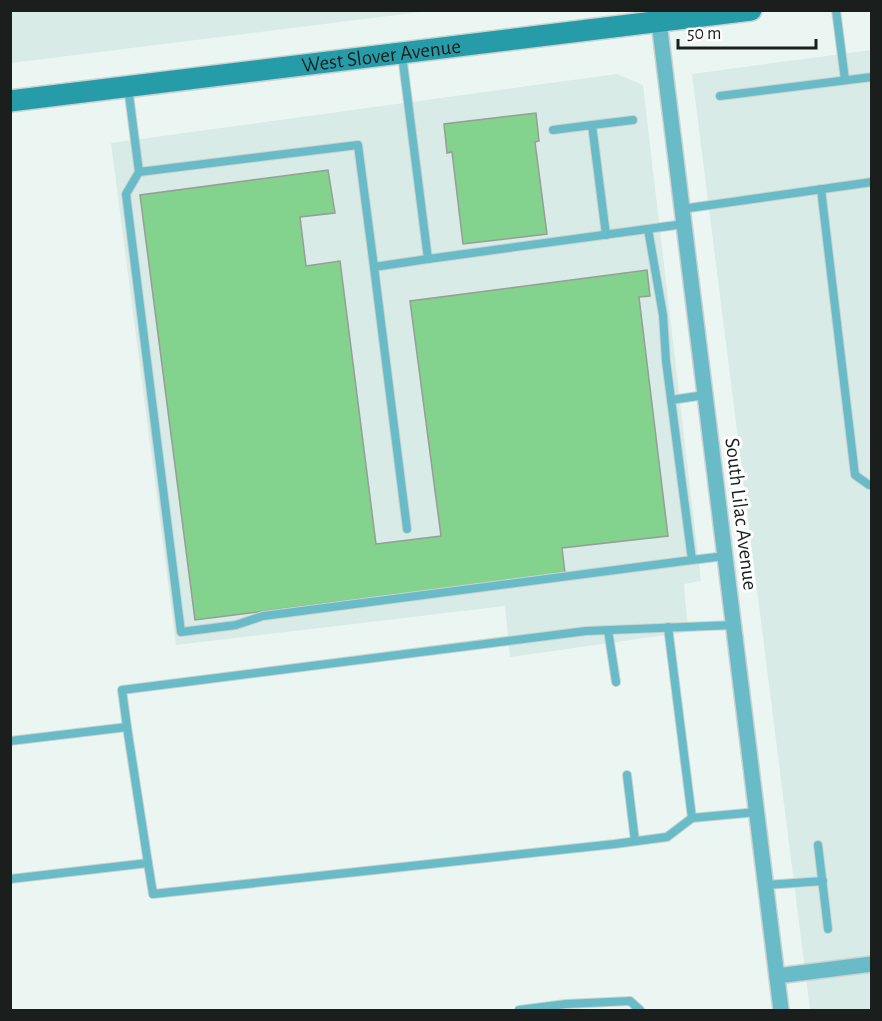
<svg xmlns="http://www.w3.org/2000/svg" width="882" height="1021" viewBox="0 0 882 1021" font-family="'Alegreya Sans',sans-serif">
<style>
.built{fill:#d8ebe6}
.building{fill:#83d28d;stroke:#979d97;stroke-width:1.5}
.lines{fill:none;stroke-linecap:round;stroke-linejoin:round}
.service-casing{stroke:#cad3d1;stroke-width:10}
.minor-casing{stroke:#cad3d1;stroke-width:18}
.secondary-casing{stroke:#cad3d1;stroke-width:24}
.service{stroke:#69bcc7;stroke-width:8}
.minor{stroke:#69bcc7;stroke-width:15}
.secondary{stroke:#269ca9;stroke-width:21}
.labels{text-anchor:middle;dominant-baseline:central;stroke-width:6;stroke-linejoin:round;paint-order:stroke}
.street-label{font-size:21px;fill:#1a1e1d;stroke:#fff}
</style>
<rect width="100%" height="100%" fill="#ebf6f3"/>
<g class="built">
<polygon points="11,10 429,10 429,11 11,63"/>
<polygon points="871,50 871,1010 810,1010 692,74"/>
<polygon points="617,74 643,85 701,581 684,584 688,632 510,657 505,606 176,645 111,143"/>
</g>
<g class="building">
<polygon points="536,113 539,141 535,142 547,234 463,244 452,152 447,153 444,124"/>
<polygon points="328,170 335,213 300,217 306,266 340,261 376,544 441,536 410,301 647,270 650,296 639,297 668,536 562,548 565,573 195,620 140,195"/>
</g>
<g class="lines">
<defs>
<g id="service">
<polyline points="836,10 845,80"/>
<polyline points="402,55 428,259 684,224"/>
<polyline points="128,87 139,172 358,145 374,267 428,259"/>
<polyline points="720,96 872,77"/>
<polyline points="592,125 633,120"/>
<polyline points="553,130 592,125 606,235"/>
<polyline points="139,172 126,194 181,632 236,625 263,616 692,560 666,361 663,315 648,229"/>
<polyline points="821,189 855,475 869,485 872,485"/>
<polyline points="682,209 872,182"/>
<polyline points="374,267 407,529"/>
<polyline points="671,400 705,395"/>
<polyline points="692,560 725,556"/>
<polyline points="668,627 692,818"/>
<polyline points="608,630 616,682"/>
<polyline points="127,727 148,863"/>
<polyline points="10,741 127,727 122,690 586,631 733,625"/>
<polyline points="627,775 635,841"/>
<polyline points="818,845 828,929"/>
<polyline points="10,879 148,863 153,894 615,844 667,837 692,818 757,812"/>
<polyline points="766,885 823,881"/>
<polyline points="519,1010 566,1004 630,1001 640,1010"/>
</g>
<g id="minor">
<polyline points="659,22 781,1010"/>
<polyline points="777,976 872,964"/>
</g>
<g id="secondary">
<path id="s1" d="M 10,101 L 751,10"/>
</g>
</defs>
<use href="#service" class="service-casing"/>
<use href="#minor" class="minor-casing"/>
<use href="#secondary" class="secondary-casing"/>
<use href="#service" class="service"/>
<use href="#minor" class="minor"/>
<use href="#secondary" class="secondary"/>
</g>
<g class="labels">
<g class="street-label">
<text stroke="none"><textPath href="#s1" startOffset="374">West Slover Avenue</textPath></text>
<text transform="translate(741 514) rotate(83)">South Lilac Avenue</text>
</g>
</g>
<rect width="882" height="1021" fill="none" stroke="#1a1e1d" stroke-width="24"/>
<path d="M678 39v9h138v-9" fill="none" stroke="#1a1e1d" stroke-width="3"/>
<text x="687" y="39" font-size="18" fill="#1a1e1d" stroke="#ffffff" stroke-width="4.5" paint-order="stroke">50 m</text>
</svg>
